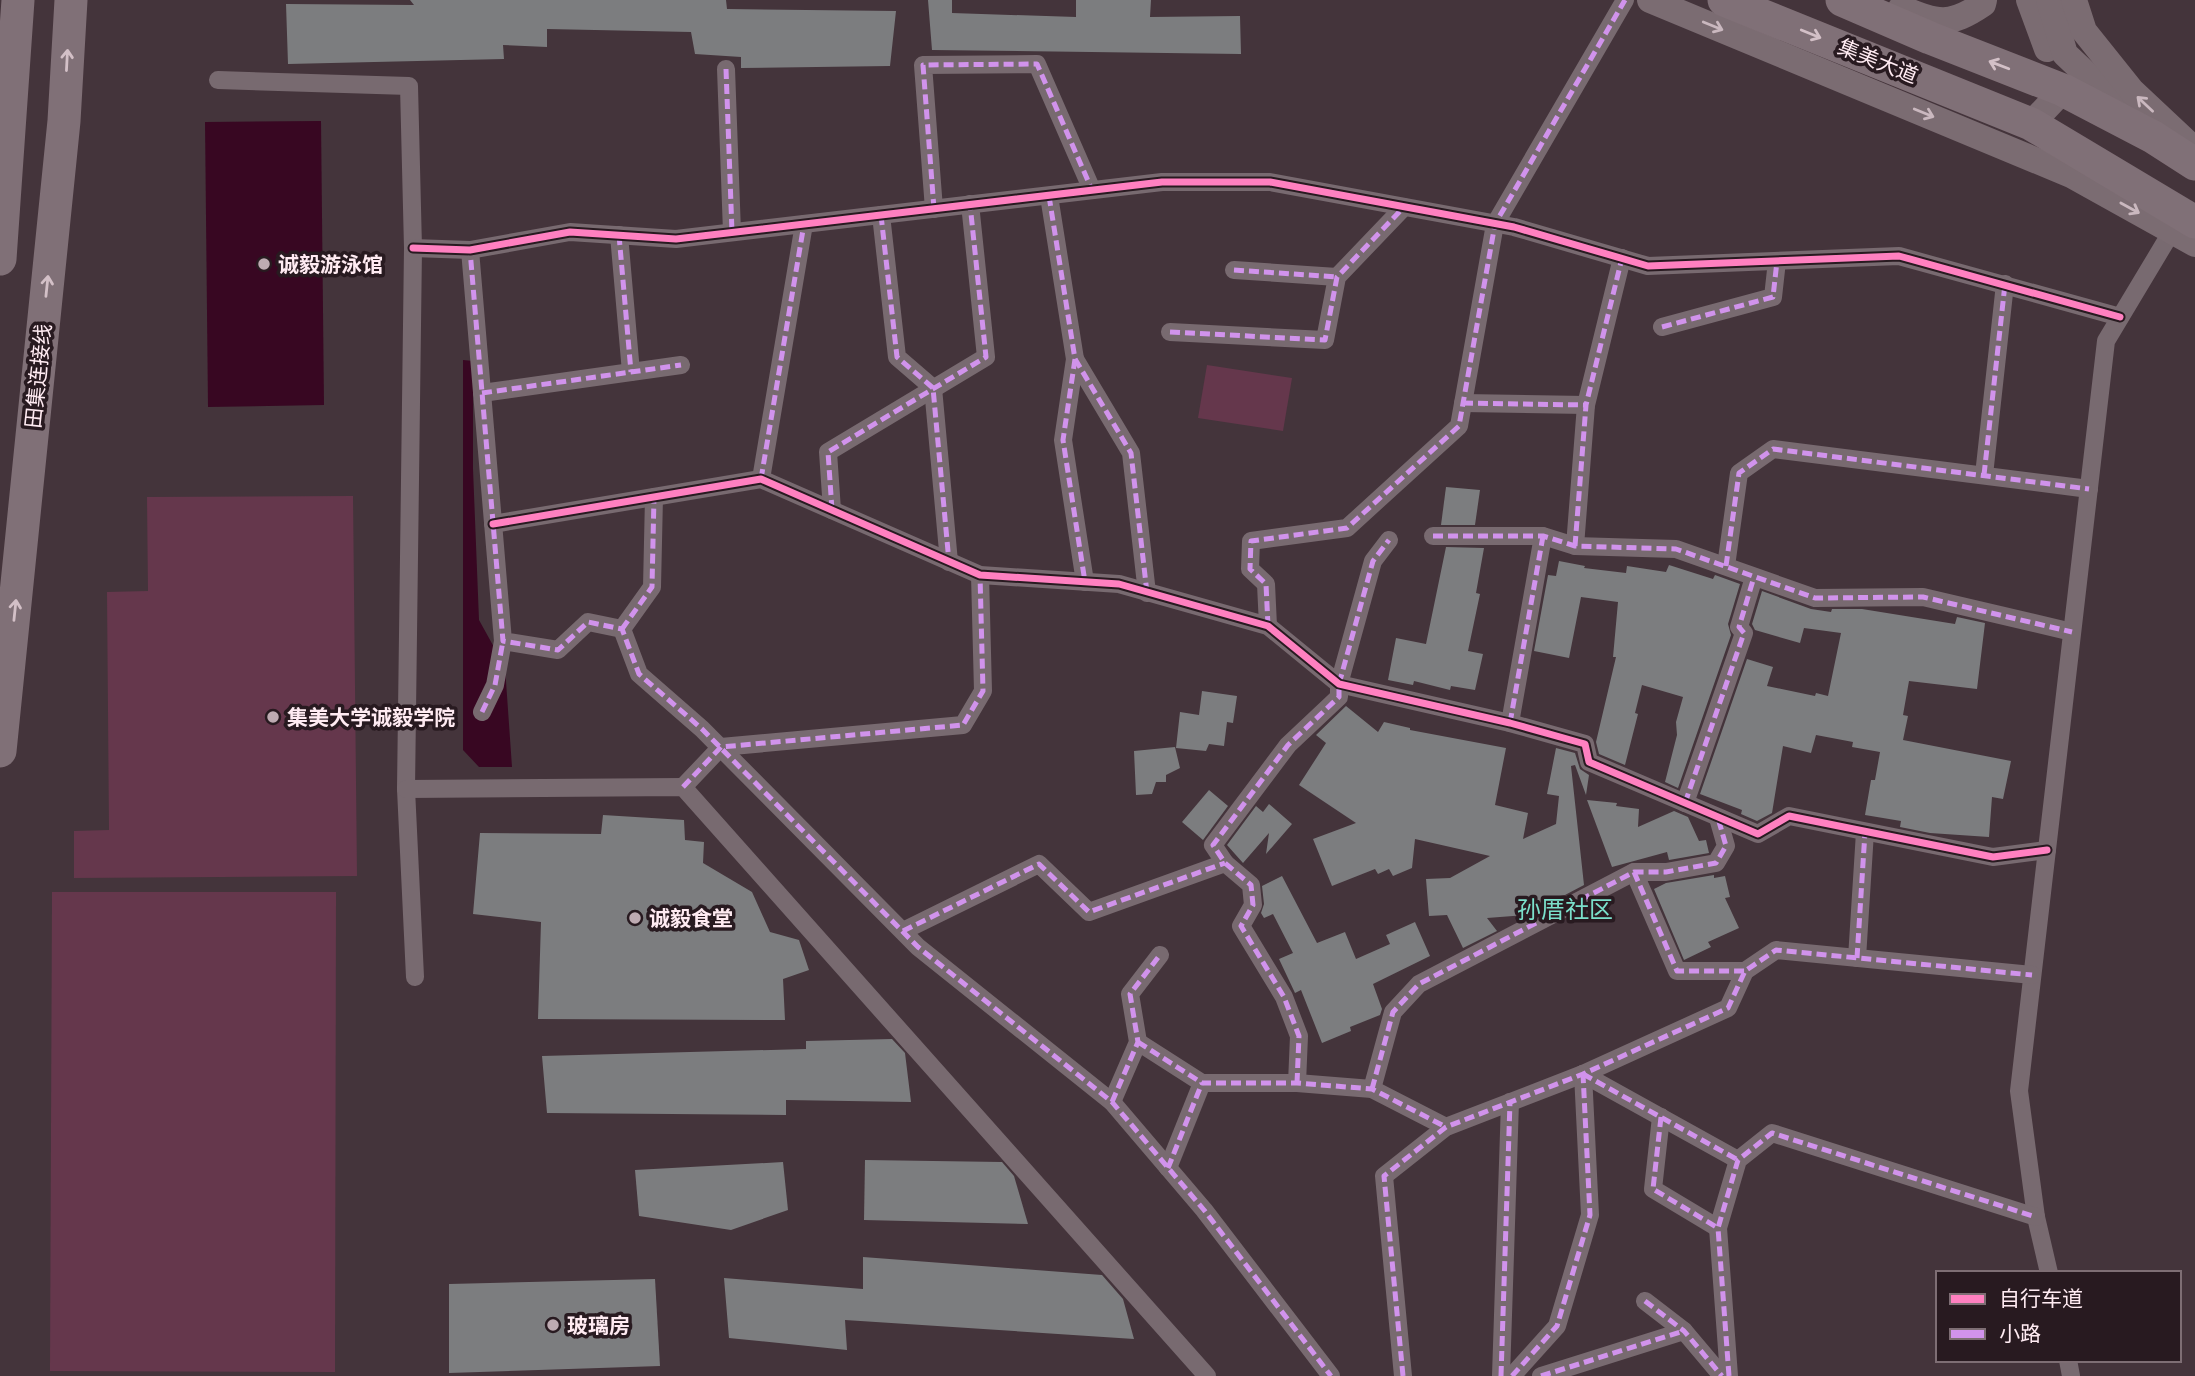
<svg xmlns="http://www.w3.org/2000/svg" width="2195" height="1376" viewBox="0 0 2195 1376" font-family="Helvetica,'Noto Sans SC',sans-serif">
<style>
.green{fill:#65374c}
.water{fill:#380722}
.building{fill:#7c7d7f}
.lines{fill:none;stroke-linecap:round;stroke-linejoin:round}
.street{stroke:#786a70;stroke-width:18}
.secondary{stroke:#7b6c72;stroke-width:26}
.highway{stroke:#807077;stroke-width:33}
.quiet{stroke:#d193ec;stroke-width:5;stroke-dasharray:10 5;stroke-linecap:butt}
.cycleway-casing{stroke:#281a20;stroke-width:11}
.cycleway{stroke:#ff80c0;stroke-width:7}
.oneway{stroke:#cab8bf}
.oneway2{stroke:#d3c0c7}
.poi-dot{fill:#beabb2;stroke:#281a20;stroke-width:2.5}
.labels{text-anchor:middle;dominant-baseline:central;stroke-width:7;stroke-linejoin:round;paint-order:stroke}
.street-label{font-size:21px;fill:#ffebf2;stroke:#281a20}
.poi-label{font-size:21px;font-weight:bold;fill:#ffebf2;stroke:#281a20;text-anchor:start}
.quarter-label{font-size:24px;fill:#7be0cb;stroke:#281a20}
</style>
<rect width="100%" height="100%" fill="#44343b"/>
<g class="green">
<polygon points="1207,365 1292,378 1283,431 1198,418"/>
<polygon points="353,496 357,876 74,878 74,831 109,830 107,592 148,591 147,497"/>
<polygon points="52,892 336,892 335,1372 50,1371"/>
</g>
<g class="water">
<polygon points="321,121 324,405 208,407 205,122"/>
<polygon points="463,360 473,361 473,469 479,620 505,667 512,767 479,767 463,750"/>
</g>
<g class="building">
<polygon points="410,0 726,0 727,9 896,11 890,66 741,68 741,57 695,54 691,32 547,29 547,47 503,45 504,59 288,64 286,4 414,5"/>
<polygon points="928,0 952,0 952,13 1076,17 1076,0 1151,0 1150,17 1240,16 1241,54 932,50"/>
<polygon points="1446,487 1480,490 1475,525 1441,525"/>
<polygon points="1446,547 1484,548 1476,593 1480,594 1468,651 1483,654 1475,690 1451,686 1450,690 1414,681 1413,685 1388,680 1396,638 1426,644"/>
<polygon points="1559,561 1585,566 1584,568 1626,573 1627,566 1666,572 1669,565 1713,579 1715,575 1740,584 1728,624 1731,635 1678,788 1665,782 1677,735 1676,722 1683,697 1642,685 1635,713 1638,714 1625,765 1599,754 1596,742 1616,657 1613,657 1618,602 1581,597 1569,658 1534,651 1548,575 1556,576"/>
<polygon points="1762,591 1811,609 1831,612 1832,609 1862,609 1955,624 1957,617 1985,623 1977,689 1909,681 1903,715 1908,716 1903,740 2011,761 2003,799 1992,797 1989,837 1930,833 1900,827 1901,821 1865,815 1871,780 1875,780 1880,752 1852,747 1853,742 1816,735 1811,753 1783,746 1772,813 1757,821 1741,814 1742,810 1700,794 1747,659 1773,667 1767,686 1815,696 1816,693 1828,696 1841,633 1804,628 1800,643 1755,630 1752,624"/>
<polygon points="1202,691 1237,696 1233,723 1227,722 1224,746 1209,744 1206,751 1176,748 1180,712 1199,715"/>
<polygon points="1346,706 1378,732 1384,722 1410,728 1410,730 1506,748 1495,805 1528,813 1523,839 1556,824 1559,796 1547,794 1556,748 1575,753 1580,769 1589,775 1586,795 1575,765 1571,766 1584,885 1565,895 1544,899 1544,906 1526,915 1487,918 1497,931 1463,948 1447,915 1429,916 1426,879 1450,878 1490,856 1415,839 1412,868 1393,876 1389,869 1378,874 1375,869 1332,886 1313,839 1356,823 1299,785 1326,743 1316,735"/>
<polygon points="1175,747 1180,768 1166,775 1166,782 1156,782 1152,794 1136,795 1134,751"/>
<polygon points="1209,790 1228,806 1203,840 1182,822"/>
<polygon points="1587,800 1617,803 1616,806 1639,809 1638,827 1674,811 1688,817 1699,841 1706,840 1709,853 1669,860 1667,852 1612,867"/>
<polygon points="1269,804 1292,824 1266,854 1269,833 1243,863 1227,845 1256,806 1263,812"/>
<polygon points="603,815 684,820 685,840 704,842 703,863 752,892 770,932 799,940 809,970 783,979 785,1020 538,1019 541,922 473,914 480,833 601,834"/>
<polygon points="1714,875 1714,878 1725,876 1730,897 1725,898 1739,928 1708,942 1711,947 1684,960 1654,889 1666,883"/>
<polygon points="1282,876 1317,943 1345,932 1356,959 1390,944 1386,935 1415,922 1430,956 1373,984 1382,1009 1380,1015 1350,1027 1351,1031 1322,1043 1301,990 1295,993 1279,959 1293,953 1273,914 1264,918 1261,913 1264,904 1262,886"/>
<polygon points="892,1039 905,1053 911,1102 786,1100 786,1115 547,1113 542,1056 806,1049 806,1041"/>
<polygon points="865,1160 1002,1162 1014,1176 1028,1224 864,1220"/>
<polygon points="783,1162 788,1210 731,1230 639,1216 635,1170"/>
<polygon points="863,1257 1102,1275 1123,1299 1134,1339 845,1320 847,1350 729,1338 724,1278 863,1289"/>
<polygon points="655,1279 660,1366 449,1373 449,1284"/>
</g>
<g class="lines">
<g class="street">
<polyline points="726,69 732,232"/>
<polyline points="218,80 409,86 413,248 406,789 415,977"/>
<polyline points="1049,196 1075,359 1063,440 1085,582"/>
<polyline points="934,209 923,65 1037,64 1092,190"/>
<polyline points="881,215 897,357 933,388 949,562"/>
<polyline points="619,235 631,372"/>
<polyline points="413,248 470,250 570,232 676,239 1162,182 1270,182 1514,227 1648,266 1899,256 2120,317"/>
<polyline points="470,250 503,641 558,650 588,622 622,629 639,674 702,729 918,947 1112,1102 1204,1210 1331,1376"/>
<polyline points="1234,270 1337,277"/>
<polyline points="1662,327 1773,297 1777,261"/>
<polyline points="1170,332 1325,340 1337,277 1404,207"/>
<polyline points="1075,359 1131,453 1147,593"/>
<polyline points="482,393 681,365"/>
<polyline points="1463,403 1586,405"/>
<polyline points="1984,475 2005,284"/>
<polyline points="761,479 804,224"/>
<polyline points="832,510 828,452 986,357 970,204"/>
<polyline points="493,524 761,479 980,575 1119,584 1268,626 1339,684 1510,723 1585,744 1589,762 1758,834 1789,816 1993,857 2047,850"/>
<polyline points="1433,536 1543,536 1575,546 1676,549 1815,598 1923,597 2072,632"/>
<polyline points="1575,546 1586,405 1622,258"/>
<polyline points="1726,566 1739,473 1773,449 2089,489"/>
<polyline points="1268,626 1266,584 1250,569 1251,541 1347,528 1459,426 1495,224 1625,0"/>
<polyline points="622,629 652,587 654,497"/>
<polyline points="482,712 495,685 503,641"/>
<polyline points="1510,723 1543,536"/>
<polyline points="683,787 721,747 963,725 983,691 980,575"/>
<polyline points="406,789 683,787 1207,1376"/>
<polyline points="1685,803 1744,633 1739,627 1754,577"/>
<polyline points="1634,872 1677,971 1745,971"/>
<polyline points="903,931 1039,864 1089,912 1225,863"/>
<polyline points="1857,958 1865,832"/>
<polyline points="1138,1042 1202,1083 1297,1083 1372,1089 1446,1127"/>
<polyline points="1583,1074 1738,1160"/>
<polyline points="1297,1083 1299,1036 1284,997 1241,926 1253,905 1251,885 1225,863 1213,845 1288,745 1339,697 1339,684 1373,561 1389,540"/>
<polyline points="1372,1089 1393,1012 1419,984 1634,872 1666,872 1716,863 1726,846 1718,818"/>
<polyline points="1112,1102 1138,1042 1130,994 1160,955"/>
<polyline points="1661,1117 1653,1189 1718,1228"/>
<polyline points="1168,1168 1202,1083"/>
<polyline points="2049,1273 2036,1217 2019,1091 2106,341 2172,231"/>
<polyline points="1645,1301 1684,1331 1722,1376"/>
<polyline points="2068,1360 2071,1376"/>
<polyline points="1403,1376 1384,1176 1446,1127 1583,1074 1728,1008 1745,971 1776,950 2032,975"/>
<polyline points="1501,1376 1510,1102"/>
<polyline points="1512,1376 1557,1326 1590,1215 1583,1074"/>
<polyline points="1541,1376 1684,1331"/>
<polyline points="1729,1376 1718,1228 1738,1160 1772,1133 2036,1217"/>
</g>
<g class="secondary">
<polyline points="1650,0 2071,175 2195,244"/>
<polyline points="2029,0 2047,49"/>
<polyline points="2049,0 2065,54 2134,119"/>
<polyline points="2074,0 2084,31 2132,91 2195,150"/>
<path d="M 1901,8 C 1938,23 1949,27 1983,4 L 1984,0"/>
<polyline points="2031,124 2063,90"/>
</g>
<g class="highway">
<polyline points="1724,0 2031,124 2195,222"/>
<polyline points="1842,0 1930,38 2063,90 2153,137 2195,164"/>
<polyline points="0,259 18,0"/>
<polyline points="0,751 64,121 71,0"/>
</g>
<g class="quiet">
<polyline points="726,69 732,232"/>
<polyline points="1049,196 1075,359 1063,440 1085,582"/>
<polyline points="934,209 923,65 1037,64 1092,190"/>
<polyline points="881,215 897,357 933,388 949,562"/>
<polyline points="619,235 631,372"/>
<polyline points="465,250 470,250 503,641 558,650 588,622 622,629 639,674 702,729 918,947 1112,1102 1204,1210 1331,1376"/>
<polyline points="1234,270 1337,277"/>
<polyline points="1662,327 1773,297 1777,261"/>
<polyline points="1170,332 1325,340 1337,277 1404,207"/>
<polyline points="1075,359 1131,453 1147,593"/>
<polyline points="482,393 681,365"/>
<polyline points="1463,403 1586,405"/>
<polyline points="1984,475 2005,284"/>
<polyline points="761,479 804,224"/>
<polyline points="832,510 828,452 986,357 970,204"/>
<polyline points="1433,536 1543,536 1575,546 1676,549 1815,598 1923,597 2072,632"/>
<polyline points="1575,546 1586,405 1622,258"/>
<polyline points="1726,566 1739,473 1773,449 2089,489"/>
<polyline points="1268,626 1266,584 1250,569 1251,541 1347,528 1459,426 1495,224 1625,0"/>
<polyline points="622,629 652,587 654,497"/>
<polyline points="482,712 495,685 503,641"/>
<polyline points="1510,723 1543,536"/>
<polyline points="683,787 721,747 963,725 983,691 980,575"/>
<polyline points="1685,803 1744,633 1739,627 1754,577"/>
<polyline points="1634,872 1677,971 1745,971"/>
<polyline points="903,931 1039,864 1089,912 1225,863"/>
<polyline points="1857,958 1865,832"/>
<polyline points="1138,1042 1202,1083 1297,1083 1372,1089 1446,1127"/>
<polyline points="1583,1074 1738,1160"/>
<polyline points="1297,1083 1299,1036 1284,997 1241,926 1253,905 1251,885 1225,863 1213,845 1288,745 1339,697 1339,684 1373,561 1389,540"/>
<polyline points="1372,1089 1393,1012 1419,984 1634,872 1666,872 1716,863 1726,846 1718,818"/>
<polyline points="1112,1102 1138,1042 1130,994 1160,955"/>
<polyline points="1661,1117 1653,1189 1718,1228"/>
<polyline points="1168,1168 1202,1083"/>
<polyline points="1645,1301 1684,1331 1722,1376"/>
<polyline points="1403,1376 1384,1176 1446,1127 1583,1074 1728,1008 1745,971 1776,950 2032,975"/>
<polyline points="1501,1376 1510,1102"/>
<polyline points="1512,1376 1557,1326 1590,1215 1583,1074"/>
<polyline points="1541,1376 1684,1331"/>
<polyline points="1729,1376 1718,1228 1738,1160 1772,1133 2036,1217"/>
</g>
<defs>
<g id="cycleway">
<polyline points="413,248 470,250 570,232 676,239 1162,182 1270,182 1514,227 1648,266 1899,256 2120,317"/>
<polyline points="493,524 761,479 980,575 1119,584 1268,626 1339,684 1510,723 1585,744 1589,762 1758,834 1789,816 1993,857 2047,850"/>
</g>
</defs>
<use href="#cycleway" class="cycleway-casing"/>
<use href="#cycleway" class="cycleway"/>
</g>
<defs><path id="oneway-shaft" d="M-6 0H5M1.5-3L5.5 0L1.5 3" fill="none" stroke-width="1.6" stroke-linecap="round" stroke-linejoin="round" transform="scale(1.75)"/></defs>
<g class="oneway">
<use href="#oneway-shaft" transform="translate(1713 26) rotate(22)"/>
<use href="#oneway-shaft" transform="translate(2145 104) rotate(-137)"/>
<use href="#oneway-shaft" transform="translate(1924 113) rotate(22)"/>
<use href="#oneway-shaft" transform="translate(2130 208) rotate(29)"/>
</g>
<g class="oneway2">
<use href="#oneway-shaft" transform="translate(1811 34) rotate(22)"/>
<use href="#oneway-shaft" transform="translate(67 60) rotate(-87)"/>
<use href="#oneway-shaft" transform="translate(1999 65) rotate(-159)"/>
<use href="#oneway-shaft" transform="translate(47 286) rotate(-84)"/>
<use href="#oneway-shaft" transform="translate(15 610) rotate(-84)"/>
</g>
<g class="poi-dot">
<circle cx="264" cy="264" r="7"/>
<circle cx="273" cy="717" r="7"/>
<circle cx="635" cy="918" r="7"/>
<circle cx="553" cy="1325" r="7"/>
</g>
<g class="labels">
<g class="street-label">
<text transform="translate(1878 61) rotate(22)">集美大道</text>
<text transform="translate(38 376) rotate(-84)">田集连接线</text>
</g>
<g class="poi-label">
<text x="278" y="264">诚毅游泳馆</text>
<text x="287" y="717">集美大学诚毅学院</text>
<text x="649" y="918">诚毅食堂</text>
<text x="567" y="1325">玻璃房</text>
</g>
<g class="quarter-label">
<text x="1565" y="909">孙厝社区</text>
</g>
</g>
<rect x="1936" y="1271" width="245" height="91" fill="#281a20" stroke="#7e6e74" stroke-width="2"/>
<rect x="1950" y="1294" width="35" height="10" fill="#ff80c0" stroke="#7e6e74" stroke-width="2"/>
<text x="1999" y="1306" font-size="21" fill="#ffebf2">自行车道</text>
<rect x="1950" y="1329" width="35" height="10" fill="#d193ec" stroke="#7e6e74" stroke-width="2"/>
<text x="1999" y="1341" font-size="21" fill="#ffebf2">小路</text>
</svg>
